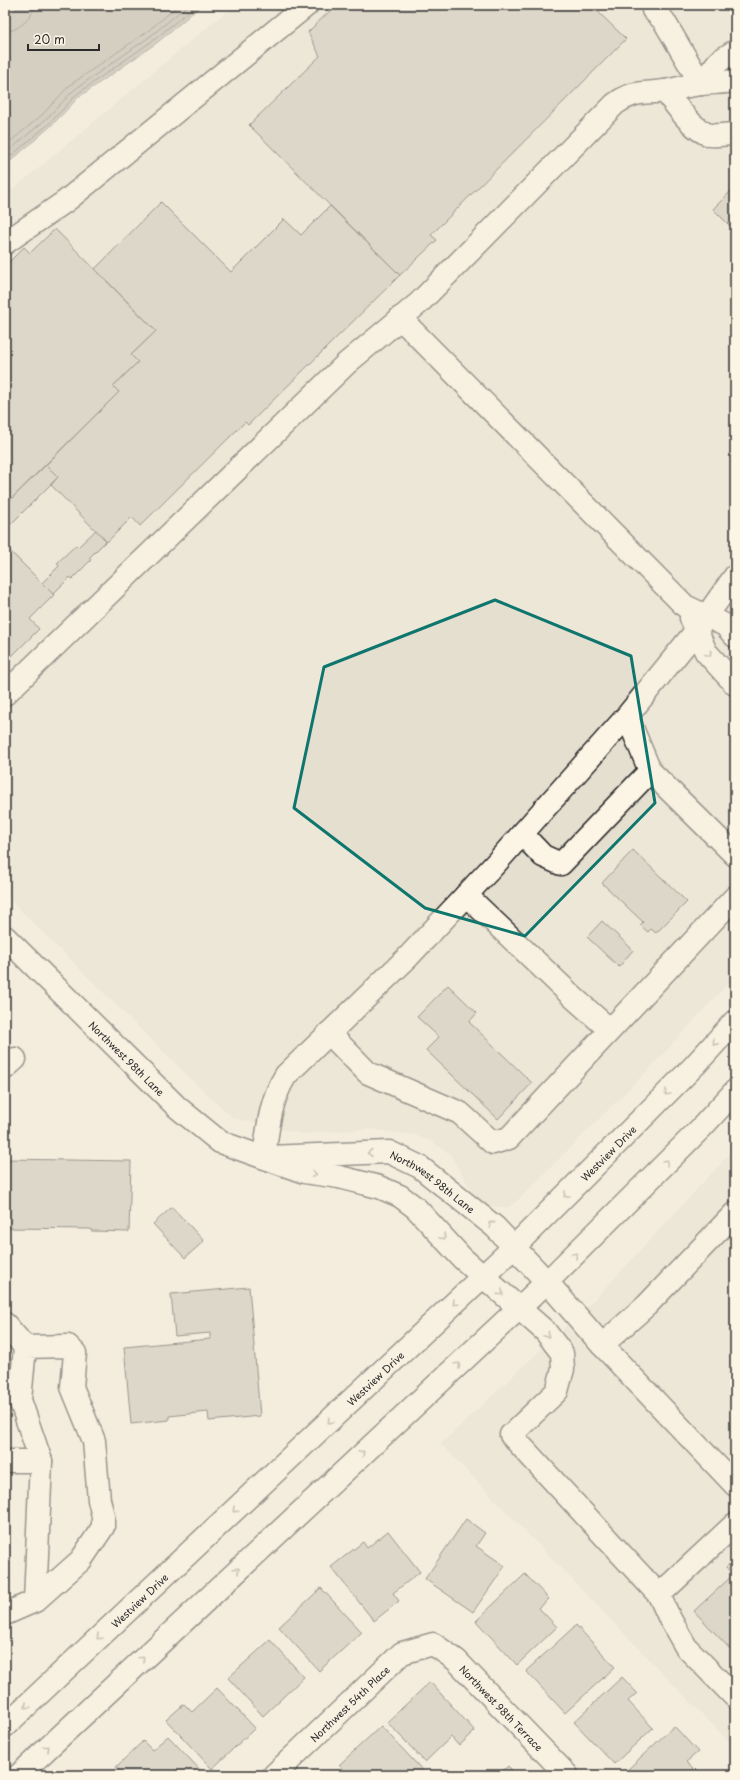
<svg xmlns="http://www.w3.org/2000/svg" width="740" height="1780" viewBox="0 0 740 1780" font-family="'Playpen Sans',sans-serif">
<style>
.built{fill:#e5dfd0}
.water{fill:#afaaa0;stroke:#7a7771}
.lines{fill:none;stroke-linecap:round;stroke-linejoin:round}
.shore{stroke:#605e5a;stroke-width:1}
.building{fill:#c2bdb1;stroke:#2b2b2b}
.minor-casing{stroke:#2b2b2b;stroke-width:25}
.minor{stroke:#fcf5e5;stroke-width:22}
.oneway{stroke:#949088}
.marked{fill:none;stroke:#0f766e;stroke-width:3;stroke-linejoin:round}
.labels{text-anchor:middle;dominant-baseline:central;stroke-width:4;stroke-linejoin:round;paint-order:stroke}
.street-label{font-size:10px;fill:#2b2b2b;stroke:#fcf5e5}
</style>
<rect width="100%" height="100%" fill="#f4edde"/>
<filter id="ink" filterUnits="userSpaceOnUse"><feTurbulence type="fractalNoise" baseFrequency=".025" numOctaves="2"/><feDisplacementMap in="SourceGraphic" scale="8" xChannelSelector="R" yChannelSelector="G"/><feConvolveMatrix kernelMatrix="1 2 1 2 8 2 1 2 1" color-interpolation-filters="sRGB"/></filter>
<g filter="url(#ink)">
<g class="built">
<polygon points="234,5 735,5 735,976 650,1068 517,1201 508,1207 497,1207 486,1204 476,1198 450,1154 433,1142 415,1135 367,1129 302,1134 233,1118 195,1083 5,895 5,196"/>
<polygon points="735,1148 735,1748 441,1444 599,1295"/>
</g>
<polygon class="water" points="21,5 202,5 158,42 79,97 52,125 5,166 5,18"/>
<g class="lines">
<g class="shore">
<path d="M 5,32 C 17,31 34,18 34,5"/>
<polyline points="5,146 42,115 70,85 148,31 179,5"/>
<polyline points="5,154 46,119 74,90 152,35 188,5"/>
<polyline points="5,161 50,123 77,94 155,39 196,5"/>
</g>
</g>
<g class="building">
<polygon points="336,5 591,5 626,39 431,235 437,240 400,275 249,125 320,56 308,32"/>
<polygon points="735,187 735,231 713,209"/>
<polygon points="161,202 231,272 284,219 301,235 330,206 400,275 248,425 245,422 140,526 132,517 107,542 51,485 58,477 46,465 119,392 113,386 138,362 131,355 156,331 95,269"/>
<polygon points="55,229 156,331 131,355 138,362 113,386 119,392 5,505 5,266 24,247 30,253"/>
<polygon points="46,465 58,477 5,530 5,505"/>
<polygon points="96,530 106,541 89,558 91,560 72,579 70,577 53,594 42,583 59,566 57,563 76,545 78,547"/>
<polygon points="5,546 54,595 30,619 39,629 5,663"/>
<polygon points="633,850 687,902 656,933 651,929 648,932 640,925 643,922 602,883"/>
<polygon points="602,921 633,950 619,967 587,937"/>
<polygon points="448,985 477,1013 469,1022 532,1083 498,1119 426,1050 439,1037 417,1017"/>
<polygon points="5,1159 131,1161 129,1232 91,1231 91,1229 5,1228"/>
<polygon points="172,1207 204,1241 185,1258 153,1224"/>
<polygon points="249,1287 260,1416 209,1421 208,1412 169,1416 169,1420 131,1424 124,1347 210,1339 210,1333 175,1336 171,1294"/>
<polygon points="466,1519 485,1533 476,1546 505,1566 473,1612 425,1579"/>
<polygon points="388,1531 420,1572 393,1593 399,1601 374,1621 331,1567 363,1542 367,1548"/>
<polygon points="735,1558 735,1654 694,1611 733,1575 726,1567"/>
<polygon points="525,1574 549,1599 539,1608 557,1627 517,1665 476,1621"/>
<polygon points="321,1588 362,1632 319,1671 279,1627"/>
<polygon points="576,1625 615,1667 565,1713 526,1671"/>
<polygon points="270,1640 304,1677 263,1716 228,1678"/>
<polygon points="622,1677 637,1693 628,1701 653,1728 614,1764 574,1722"/>
<polygon points="430,1682 475,1731 459,1746 451,1737 425,1762 387,1722"/>
<polygon points="217,1688 255,1728 212,1769 166,1720 184,1704 192,1712"/>
<polygon points="381,1726 427,1775 348,1775 339,1765"/>
<polygon points="674,1726 698,1752 686,1762 699,1775 626,1775 624,1773"/>
<polygon points="168,1736 205,1775 123,1775 116,1767 143,1741 152,1750"/>
<polygon points="508,1766 517,1775 498,1775"/>
</g>
<g class="lines">
<defs>
<g id="minor">
<polyline points="658,5 653,10 664,21 701,84"/>
<polyline points="701,84 719,61 735,51"/>
<path d="M 665,91 C 675,104 693,131 710,135 C 717,136 727,134 735,134"/>
<polyline points="5,243 66,201 307,5"/>
<polyline points="400,318 685,606 725,625 735,636"/>
<polyline points="691,618 706,652 735,684"/>
<path d="M 5,694 L 347,363 L 419,303 L 615,104 C 634,90 643,94 665,91 C 677,89 689,85 701,84 C 713,82 724,84 735,80"/>
<polyline points="627,716 650,771 735,855"/>
<polyline points="522,834 543,856 561,864 650,771"/>
<polyline points="466,895 574,998 610,1030"/>
<path id="s1" d="M 5,937 L 177,1107 L 220,1142 L 304,1172 L 339,1177 L 379,1187 L 400,1196 L 416,1208 L 462,1258 L 545,1331 L 562,1353 L 563,1369 L 557,1391 L 511,1435 L 659,1595 L 670,1619 L 686,1647 L 735,1697"/>
<polyline points="329,1033 368,1073 460,1113 493,1143 509,1138 735,897"/>
<polyline points="5,1068 15,1059"/>
<path d="M 264,1157 C 268,1128 270,1100 286,1075 L 409,956 L 497,862 L 627,716 L 696,631 L 735,576"/>
<path id="s2" d="M 269,1157 L 389,1152 L 420,1167 L 495,1227 L 547,1282 L 602,1345 L 735,1485"/>
<polyline points="5,1324 25,1347"/>
<polyline points="602,1345 647,1305 735,1213"/>
<polyline points="5,1461 41,1461 35,1601 5,1614"/>
<polyline points="659,1595 735,1524"/>
<polyline points="35,1601 81,1560 103,1527 103,1516 99,1500 94,1441 72,1387 75,1353 68,1346 25,1347 20,1400 41,1461"/>
<path id="s3" d="M 5,1726 L 514,1247 L 695,1065 L 735,1021"/>
<polyline points="19,1775 547,1282 702,1127 735,1091"/>
<path id="s4" d="M 274,1775 L 402,1653 L 433,1644 L 456,1660 L 567,1775"/>
</g>
</defs>
<use href="#minor" class="minor-casing"/>
<use href="#minor" class="minor"/>
</g>
<defs><path id="oneway-chevron" d="M-2-3.5L2.5 0L-2 3.5" fill="none" stroke-width="1.6" stroke-linecap="round" stroke-linejoin="round"/></defs>
<g class="oneway">
<use href="#oneway-chevron" transform="translate(709 654) rotate(53)"/>
<use href="#oneway-chevron" transform="translate(715 1043) rotate(132)"/>
<use href="#oneway-chevron" transform="translate(667 1093) rotate(135)"/>
<use href="#oneway-chevron" transform="translate(370 1153) rotate(178)"/>
<use href="#oneway-chevron" transform="translate(666 1162) rotate(-45)"/>
<use href="#oneway-chevron" transform="translate(314 1174) rotate(8)"/>
<use href="#oneway-chevron" transform="translate(566 1195) rotate(135)"/>
<use href="#oneway-chevron" transform="translate(491 1224) rotate(-140)"/>
<use href="#oneway-chevron" transform="translate(443 1237) rotate(47)"/>
<use href="#oneway-chevron" transform="translate(575 1255) rotate(-45)"/>
<use href="#oneway-chevron" transform="translate(501 1293) rotate(43)"/>
<use href="#oneway-chevron" transform="translate(455 1303) rotate(137)"/>
<use href="#oneway-chevron" transform="translate(547 1335) rotate(50)"/>
<use href="#oneway-chevron" transform="translate(458 1365) rotate(-43)"/>
<use href="#oneway-chevron" transform="translate(330 1421) rotate(137)"/>
<use href="#oneway-chevron" transform="translate(362 1453) rotate(-43)"/>
<use href="#oneway-chevron" transform="translate(235 1510) rotate(137)"/>
<use href="#oneway-chevron" transform="translate(237 1570) rotate(-43)"/>
<use href="#oneway-chevron" transform="translate(99 1637) rotate(137)"/>
<use href="#oneway-chevron" transform="translate(142 1659) rotate(-43)"/>
<use href="#oneway-chevron" transform="translate(27 1706) rotate(137)"/>
<use href="#oneway-chevron" transform="translate(47 1748) rotate(-43)"/>
</g>
</g>
<path d="M0 0H740V1780H0ZM 495,600 L 631,656 L 655,803 L 525,936 L 425,908 L 294,808 L 324,667 Z" fill="#f4edde" fill-opacity=".55" fill-rule="evenodd"/>
<path class="marked" d="M 495,600 L 631,656 L 655,803 L 525,936 L 425,908 L 294,808 L 324,667 Z"/>
<g class="labels">
<g class="street-label">
<text stroke="none"><textPath href="#s1" startOffset="172">Northwest 98th Lane</textPath></text>
<text stroke="none"><textPath href="#s3" startOffset="832">Westview Drive</textPath></text>
<text stroke="none"><textPath href="#s2" startOffset="173">Northwest 98th Lane</textPath></text>
<text stroke="none"><textPath href="#s3" startOffset="508">Westview Drive</textPath></text>
<text stroke="none"><textPath href="#s3" startOffset="184">Westview Drive</textPath></text>
<text stroke="none"><textPath href="#s4" startOffset="104">Northwest 54th Place</textPath></text>
<text stroke="none"><textPath href="#s4" startOffset="303">Northwest 98th Terrace</textPath></text>
</g>
</g>
<rect width="740" height="1780" fill="none" stroke="#fcf5e5" stroke-width="20"/>
<rect x="10" y="10" width="720" height="1760" fill="none" stroke="#2b2b2b" stroke-width="1.5" filter="url(#ink)"/>
<path d="M28 44v6h71v-6" fill="none" stroke="#2b2b2b" stroke-width="2"/>
<text x="34" y="44" font-size="12" fill="#2b2b2b" stroke="#fcf5e5" stroke-width="3" paint-order="stroke">20 m</text>
</svg>
